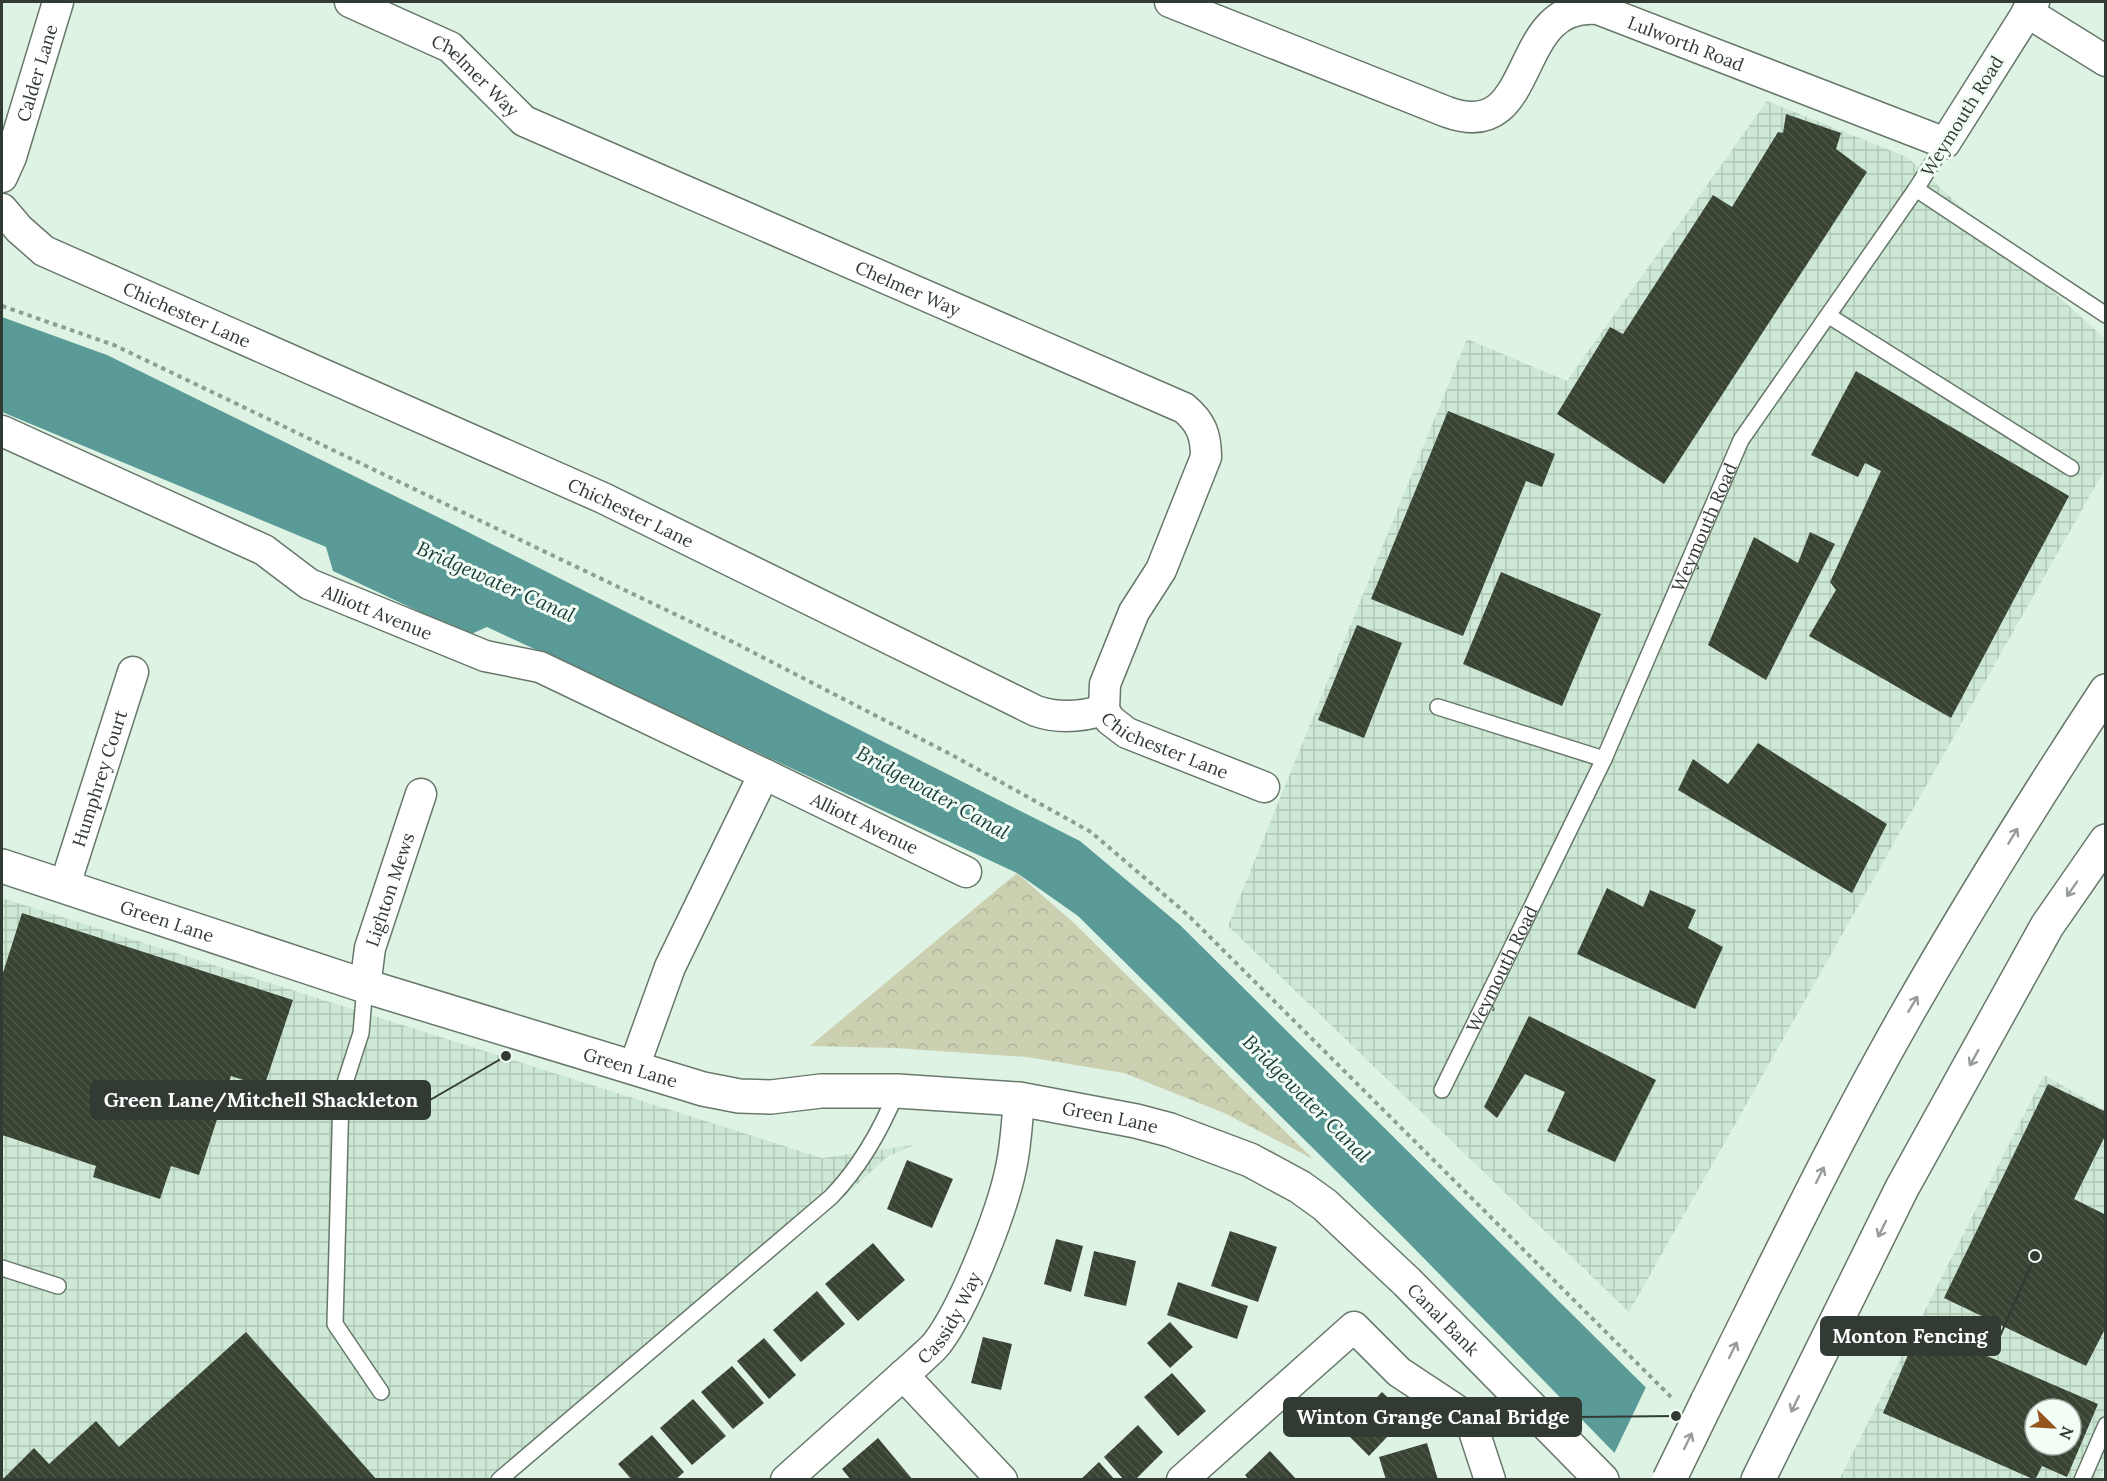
<svg xmlns="http://www.w3.org/2000/svg" width="2107" height="1481" viewBox="0 0 2107 1481" font-family="Lora,serif">
<style>
.industrial{fill:url(#industrial-grid);fill-rule:evenodd}
.park{fill:url(#park-crowns)}
.water{fill:#5a9b98}
.pier{fill:#dff3e4}
.building{fill:url(#building-back-hatch);fill-rule:evenodd}
.lines{fill:none;stroke-linecap:round;stroke-linejoin:round}
.service-casing{stroke:#67786b;stroke-width:18}
.minor-casing{stroke:#67786b;stroke-width:33}
.secondary-casing{stroke:#67786b;stroke-width:36}
.motorway-casing{stroke:#67786b;stroke-width:36}
.path{stroke:#8f9e93;stroke-width:4;stroke-dasharray:4.5 4.5;stroke-linecap:butt}
.service{stroke:#fff;stroke-width:15}
.minor{stroke:#fff;stroke-width:30}
.secondary{stroke:#fff;stroke-width:33}
.motorway{stroke:#fff;stroke-width:33}
.motorway-bridge-casing{stroke:#67786b;stroke-width:36;stroke-linecap:butt}
.motorway-bridge{stroke:#fff;stroke-width:33}
.oneway{stroke:#989c9a}
.labels{text-anchor:middle;dominant-baseline:central;stroke-width:6;stroke-linejoin:round;paint-order:stroke}
.street-label{font-size:18px;fill:#323a34;stroke:#f2fef5}
.water-label{font-size:20px;font-style:italic;fill:#1b3c3a;stroke:#f2fef5}
.leader{fill:none;stroke:#323a34;stroke-width:2}
.callout-dot{fill:#323a34;stroke:#f2fef5;stroke-width:2}
.callout{fill:#323a34;stroke:#323a34;stroke-width:2}
.callout-label{font-size:20px;text-anchor:middle;font-weight:bold;fill:#fff}
</style>
<defs>
<pattern id="industrial-grid" width="8" height="8" patternUnits="userSpaceOnUse" patternTransform="scale(1.5)"><rect width="8" height="8" fill="#cde8d4"/><path d="M0 4h8M4 0v8" fill="none" stroke="#b0c8b7"/></pattern>
<pattern id="park-crowns" width="20" height="18" patternUnits="userSpaceOnUse" patternTransform="scale(1.5)"><rect width="20" height="18" fill="#cbd0b1"/><path d="M2 6a3 3 0 1 1 6 0M12 15a3 3 0 1 1 6 0" fill="none" stroke="#afb399"/></pattern>
<pattern id="building-back-hatch" width="6" height="6" patternUnits="userSpaceOnUse" patternTransform="scale(1.5)"><rect width="6" height="6" fill="#394333"/><path d="M-1 5l2 2M0 0l6 6M5-1l2 2" fill="none" stroke="#4e5648"/></pattern>
</defs>
<rect width="100%" height="100%" fill="#dff3e4"/>
<g class="industrial">
<polygon points="1767,101 1907,157 2105,339 2105,469 1629,1312 1228,926 1467,339 1567,381"/>
<polygon points="2,898 822,1158 914,1145 887,1157 839,1201 514,1479 2,1479"/>
<path d="M 2044,1075 L 2105,1110 L 2106,1464 L 2099,1479 L 1839,1480 ZM 2035,1409 L 2071,1409 L 2071,1445 L 2035,1445 Z"/>
</g>
<polygon class="park" points="1017,873 1075,924 1313,1159 1224,1113 1124,1073 1027,1057 895,1048 810,1046"/>
<polygon class="water" points="2,317 107,355 452,524 1080,841 1180,925 1738,1479 1640,1479 1405,1239 1078,916 1017,873 487,627 469,635 333,571 326,547 2,412"/>
<polygon class="pier" points="1647,1385 1740,1477 1741,1480 1636,1480 1613,1456"/>
<g class="building">
<polygon points="1786,114 1841,133 1836,149 1867,172 1664,484 1557,414 1610,327 1623,334 1713,195 1732,207 1778,132 1783,133"/>
<polygon points="1856,371 2069,496 1951,718 1809,636 1836,590 1830,582 1881,471 1865,463 1858,477 1811,455"/>
<polygon points="1448,411 1555,454 1542,487 1526,481 1463,636 1371,599"/>
<polygon points="1810,532 1835,544 1766,680 1708,645 1754,537 1798,563"/>
<polygon points="1501,572 1601,614 1562,706 1463,664"/>
<polygon points="1357,625 1402,643 1364,738 1318,720"/>
<polygon points="1758,743 1887,824 1852,893 1678,790 1693,759 1728,784"/>
<polygon points="1607,888 1643,907 1650,890 1696,910 1688,928 1723,947 1695,1009 1577,954"/>
<polygon points="22,913 293,1000 264,1087 231,1076 199,1175 171,1166 160,1199 93,1177 96,1166 2,1135 2,976"/>
<polygon points="1529,1016 1656,1080 1615,1162 1547,1131 1565,1092 1525,1074 1497,1118 1484,1107"/>
<polygon points="2048,1084 2106,1112 2106,1134 2074,1199 2106,1215 2106,1327 2086,1366 1944,1298"/>
<polygon points="907,1160 953,1179 932,1228 887,1209"/>
<polygon points="1230,1231 1277,1247 1258,1302 1211,1286"/>
<polygon points="1056,1239 1083,1246 1071,1292 1044,1284"/>
<polygon points="873,1243 905,1280 858,1321 825,1284"/>
<polygon points="1094,1251 1136,1261 1126,1306 1084,1296"/>
<polygon points="1178,1282 1248,1306 1237,1339 1167,1315"/>
<polygon points="817,1291 845,1324 801,1362 773,1330"/>
<polygon points="1170,1322 1193,1347 1170,1368 1147,1343"/>
<path d="M 1920,1327 L 2098,1404 L 2067,1477 L 2042,1466 L 2035,1480 L 1883,1413 ZM 2035,1409 L 2071,1409 L 2071,1445 L 2035,1445 Z"/>
<polygon points="246,1332 377,1480 2,1480 34,1448 49,1464 96,1421 119,1447"/>
<polygon points="983,1337 1012,1344 1001,1390 971,1383"/>
<polygon points="764,1338 796,1375 769,1399 737,1361"/>
<polygon points="732,1366 764,1403 733,1429 701,1392"/>
<polygon points="1172,1373 1206,1411 1178,1436 1144,1397"/>
<polygon points="1382,1392 1407,1416 1369,1456 1344,1431"/>
<polygon points="693,1399 726,1436 692,1465 660,1428"/>
<polygon points="1138,1425 1163,1452 1135,1480 1124,1480 1104,1457"/>
<polygon points="652,1435 684,1472 675,1480 632,1480 618,1464"/>
<polygon points="878,1438 913,1480 851,1480 842,1469"/>
<polygon points="1427,1443 1438,1480 1386,1480 1379,1457"/>
<polygon points="1270,1451 1297,1480 1249,1480 1245,1475"/>
<polygon points="1099,1462 1115,1480 1080,1480"/>
</g>
<g class="lines">
<defs>
<g id="service">
<polyline points="1916,189 2106,315"/>
<polyline points="1829,316 2071,468"/>
<polyline points="1438,707 1604,759"/>
<polyline points="365,986 361,1033 341,1095 335,1324 381,1392"/>
<path id="s1" d="M 1442,1090 L 1604,759 L 1741,440 L 1916,189 L 1945,143"/>
<polyline points="2,1268 58,1286"/>
<path d="M 499,1480 L 831,1197 C 860,1167 881,1130 897,1091"/>
<polyline points="2082,1480 2106,1425"/>
</g>
<g id="minor">
<path id="s2" d="M 350,2 L 450,47 L 524,121 L 1184,408 C 1201,422 1206,435 1206,457 L 1161,570 L 1134,612 L 1105,684 L 1104,710 L 1110,720 L 1127,733 L 1264,787"/>
<path id="s3" d="M 1170,2 L 1447,112 C 1540,146 1509,0 1598,9 L 1945,143 L 2034,2"/>
<polyline points="2027,12 2106,61"/>
<path id="s4" d="M 2,177 L 11,157 L 58,2"/>
<path id="s5" d="M 2,209 L 19,229 L 44,251 L 603,498 L 1036,711 C 1059,719 1081,717 1104,710"/>
<path id="s6" d="M 2,431 L 264,550 L 309,584 L 485,656 L 540,667 L 764,774 L 670,967 L 634,1067"/>
<path id="s7" d="M 764,774 L 966,872"/>
<path id="s8" d="M 65,885 L 133,672"/>
<path id="s9" d="M 365,986 L 370,948 L 421,794"/>
<polyline points="903,1375 1002,1480"/>
<path id="s10" d="M 786,1480 L 919,1361 C 925,1355 933,1349 938,1342 C 965,1306 1002,1212 1011,1168 C 1016,1145 1017,1122 1019,1099"/>
<polyline points="1182,1480 1354,1327 1399,1372 1470,1419 1490,1480"/>
</g>
<g id="secondary">
<path id="s11" d="M 2,866 L 365,986 L 703,1089 L 739,1096 L 771,1097 L 821,1091 L 897,1091 L 1019,1099 L 1136,1121 L 1170,1130 L 1250,1160 L 1300,1187 L 1325,1205 L 1407,1282 L 1602,1480"/>
</g>
<g id="motorway">
<path d="M 1707,1402 C 1771,1274 1833,1144 1904,1019 C 1967,908 2035,799 2106,691"/>
<polyline points="1758,1480 1902,1188 2047,926 2106,841"/>
</g>
</defs>
<use href="#service" class="service-casing"/>
<use href="#minor" class="minor-casing"/>
<use href="#secondary" class="secondary-casing"/>
<use href="#motorway" class="motorway-casing"/>
<polyline class="path" points="2,306 114,345 733,642 952,755 1091,832 1188,915 1671,1397"/>
<use href="#service" class="service"/>
<use href="#minor" class="minor"/>
<use href="#secondary" class="secondary"/>
<use href="#motorway" class="motorway"/>
<defs>
<polyline id="motorway-bridge" points="1669,1480 1707,1402"/>
</defs>
<use href="#motorway-bridge" class="motorway-bridge-casing"/>
<use href="#motorway-bridge" class="motorway-bridge"/>
</g>
<defs><path id="oneway-shaft" d="M-6 0H5M1.5-3L5.5 0L1.5 3" fill="none" stroke-width="1.6" stroke-linecap="round" stroke-linejoin="round" transform="scale(1.5)"/></defs>
<g class="oneway">
<use href="#oneway-shaft" transform="translate(2013 836) rotate(-59)"/>
<use href="#oneway-shaft" transform="translate(2072 889) rotate(125)"/>
<use href="#oneway-shaft" transform="translate(1913 1004) rotate(-59)"/>
<use href="#oneway-shaft" transform="translate(1974 1058) rotate(119)"/>
<use href="#oneway-shaft" transform="translate(1820 1175) rotate(-64)"/>
<use href="#oneway-shaft" transform="translate(1882 1229) rotate(116)"/>
<use href="#oneway-shaft" transform="translate(1733 1350) rotate(-64)"/>
<use href="#oneway-shaft" transform="translate(1795 1404) rotate(116)"/>
<use href="#oneway-shaft" transform="translate(1688 1441) rotate(-64)"/>
</g>
<g class="labels">
<g class="street-label">
<text stroke="none"><textPath href="#s3" startOffset="597">Lulworth Road</textPath></text>
<text stroke="none"><textPath href="#s4" startOffset="110">Calder Lane</textPath></text>
<text stroke="none"><textPath href="#s2" startOffset="147">Chelmer Way</textPath></text>
<text transform="translate(1962 116) rotate(-58)">Weymouth Road</text>
<text stroke="none"><textPath href="#s2" startOffset="633">Chelmer Way</textPath></text>
<text stroke="none"><textPath href="#s5" startOffset="216">Chichester Lane</textPath></text>
<text stroke="none"><textPath href="#s5" startOffset="702">Chichester Lane</textPath></text>
<text stroke="none"><textPath href="#s1" startOffset="621">Weymouth Road</textPath></text>
<text stroke="none"><textPath href="#s6" startOffset="418">Alliott Avenue</textPath></text>
<text stroke="none"><textPath href="#s2" startOffset="1338">Chichester Lane</textPath></text>
<text stroke="none"><textPath href="#s8" startOffset="112">Humphrey Court</textPath></text>
<text stroke="none"><textPath href="#s7" startOffset="112">Alliott Avenue</textPath></text>
<text stroke="none"><textPath href="#s9" startOffset="100">Lighton Mews</textPath></text>
<text stroke="none"><textPath href="#s11" startOffset="174">Green Lane</textPath></text>
<text stroke="none"><textPath href="#s1" startOffset="135">Weymouth Road</textPath></text>
<text stroke="none"><textPath href="#s11" startOffset="660">Green Lane</textPath></text>
<text stroke="none"><textPath href="#s11" startOffset="1146">Green Lane</textPath></text>
<text stroke="none"><textPath href="#s10" startOffset="232">Cassidy Way</textPath></text>
<text stroke="none"><textPath href="#s11" startOffset="1545">Canal Bank</textPath></text>
</g>
<g class="water-label">
<text transform="translate(496 581) rotate(24)">Bridgewater Canal</text>
<text transform="translate(933 792) rotate(29)">Bridgewater Canal</text>
<text transform="translate(1307 1098) rotate(45)">Bridgewater Canal</text>
</g>
</g>
<path class="leader" d="M506 1056L430 1100M2035 1256L2000 1336M1676 1416L1581 1417"/>
<g class="callout-dot">
<circle cx="506" cy="1056" r="6"/>
<circle cx="2035" cy="1256" r="6"/>
<circle cx="1676" cy="1416" r="6"/>
</g>
<g class="callout">
<rect x="91" y="1081" width="339" height="38" rx="6"/>
<rect x="1821" y="1317" width="179" height="38" rx="6"/>
<rect x="1284" y="1398" width="297" height="38" rx="6"/>
</g>
<g class="callout-label">
<text x="261" y="1107">Green Lane/Mitchell Shackleton</text>
<text x="1910" y="1343">Monton Fencing</text>
<text x="1433" y="1424">Winton Grange Canal Bridge</text>
</g>
<rect width="2107" height="1481" fill="none" stroke="#323a34" stroke-width="6"/>
<g transform="translate(2053 1427) rotate(114)"><circle r="28" fill="#f2fef5" stroke="#a5b0a8" stroke-width="1.5"/>
<path d="M0-4.5L10 22L0 15L-10 22Z" fill="#94551c"/>
<text y="-9" font-size="16" font-weight="bold" text-anchor="middle" fill="#323a34">N</text>
</g>
</svg>
